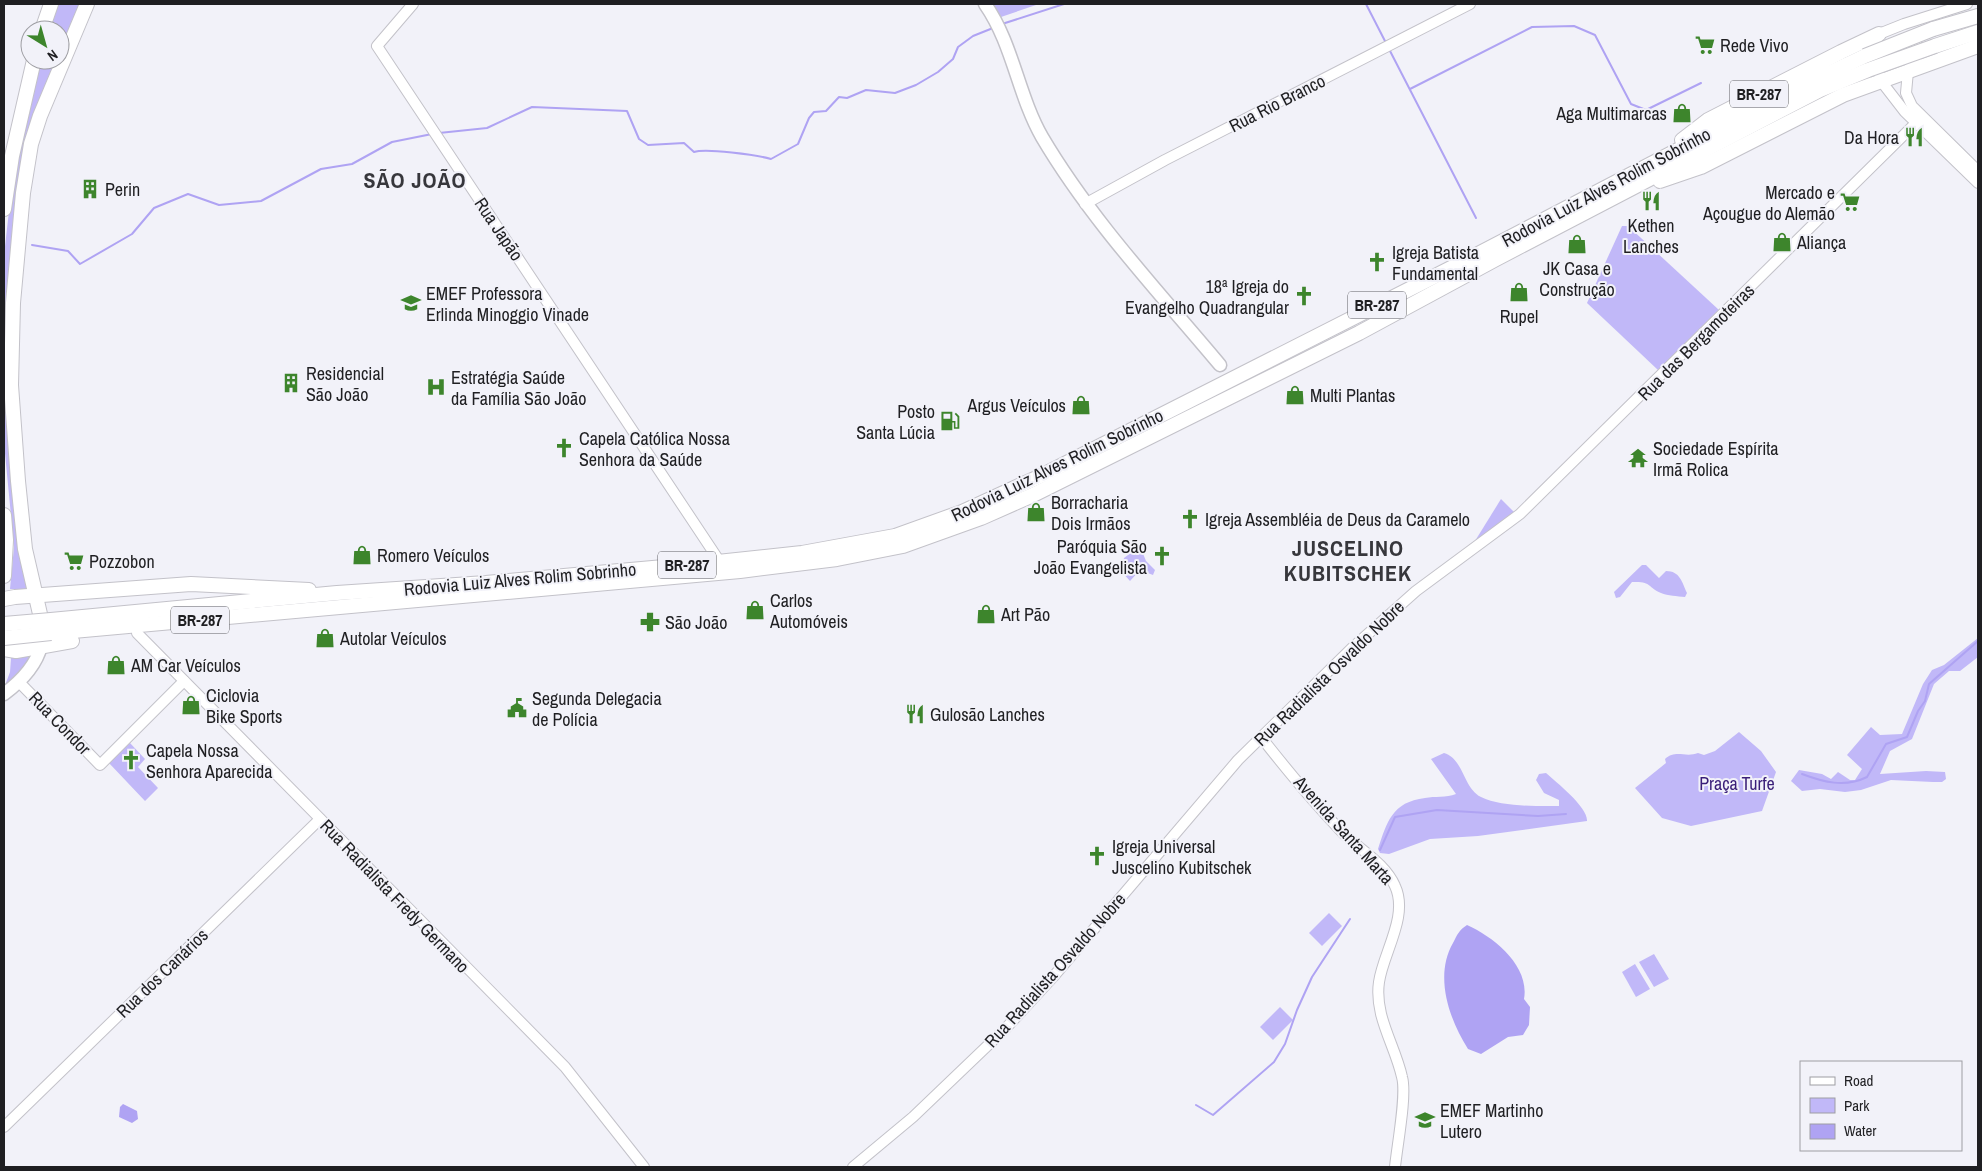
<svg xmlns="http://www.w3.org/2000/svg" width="1982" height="1171" viewBox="0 0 1982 1171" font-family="'Archivo Narrow',sans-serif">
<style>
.green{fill:#c1b8f8}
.water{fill:#afa3f3}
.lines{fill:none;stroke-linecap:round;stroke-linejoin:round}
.stream{stroke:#afa3f3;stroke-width:2}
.tertiary-casing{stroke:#c3c2c9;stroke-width:12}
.secondary-casing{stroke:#c3c2c9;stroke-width:15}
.trunk-casing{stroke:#c3c2c9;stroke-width:16}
.tertiary{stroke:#fff;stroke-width:10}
.secondary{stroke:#fff;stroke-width:12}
.trunk{stroke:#fff;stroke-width:14}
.trunk-bridge-casing{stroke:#c3c2c9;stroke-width:16;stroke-linecap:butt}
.trunk-bridge{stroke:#fff;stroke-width:14}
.labels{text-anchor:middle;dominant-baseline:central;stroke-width:4;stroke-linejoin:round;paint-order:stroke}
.shield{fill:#f2f2f9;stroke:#5e5e62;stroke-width:1}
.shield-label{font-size:16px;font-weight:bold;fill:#1f1f22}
.poi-label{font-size:18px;fill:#1f1f22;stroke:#f2f2f9;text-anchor:start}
.street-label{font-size:18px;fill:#1f1f22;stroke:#f2f2f9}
.park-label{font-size:18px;fill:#391e78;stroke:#f2f2f9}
.district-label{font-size:22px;font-weight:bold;letter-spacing:1px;fill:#37373c;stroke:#f2f2f9}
</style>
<rect width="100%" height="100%" fill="#f2f2f9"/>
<g class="green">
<polygon points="57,4 83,4 60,58 60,30 49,30"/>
<polygon points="992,4 1039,4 1001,17"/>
<polygon points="40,60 59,60 44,96 11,267 20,545 27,589 10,589 14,547 4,443 4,255 13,176"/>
<polygon points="1622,226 1628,226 1719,310 1658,370 1587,303"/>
<polygon points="1501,499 1514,512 1475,541"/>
<polygon points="1140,546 1146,561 1155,570 1153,575 1140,570 1130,581 1121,571 1124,558"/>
<path d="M 1642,565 L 1646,565 L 1659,578 L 1666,571 C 1680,571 1682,582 1687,593 L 1685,597 C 1677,596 1668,596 1661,593 C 1647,587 1652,581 1632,582 L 1620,597 L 1616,598 L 1614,592 Z"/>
<polygon points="1978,638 1978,657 1960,671 1949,671 1934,684 1912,739 1890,751 1880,774 1926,771 1945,772 1946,779 1942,782 1933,782 1891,780 1861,790 1845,792 1820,789 1802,791 1791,781 1799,770 1822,774 1831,779 1838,772 1850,780 1855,780 1862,769 1847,755 1871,727 1880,735 1902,734 1923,684 1932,670 1944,665"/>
<polygon points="32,655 23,668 4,688 10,672 11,658"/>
<path d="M 1739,732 L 1761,751 L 1776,772 L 1762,811 L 1691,826 L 1662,818 L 1635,788 L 1666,763 L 1665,759 C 1676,749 1685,758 1698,753 L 1704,755 L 1715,751 Z"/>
<polygon points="130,743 145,759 138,767 158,788 145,801 109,763"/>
<path d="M 1444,753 C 1464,759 1463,788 1481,797 C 1501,807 1537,806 1559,806 L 1559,800 L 1544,793 L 1536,780 L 1539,774 L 1546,773 C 1556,782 1588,807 1587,821 L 1478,836 L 1430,839 L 1389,854 L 1380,853 L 1378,849 C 1387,822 1392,802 1425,798 C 1435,796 1446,798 1456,794 L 1431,759 Z"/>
<polygon points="1329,913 1342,926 1322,946 1309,933"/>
<polygon points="1654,954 1669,979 1654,987 1639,962"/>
<polygon points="1635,964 1650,989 1636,997 1622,972"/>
<polygon points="1280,1007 1293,1020 1273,1040 1260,1027"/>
</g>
<g class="water">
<path d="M 1467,925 C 1494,937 1530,966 1524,999 L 1530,1007 L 1529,1025 L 1523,1035 L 1508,1037 L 1481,1054 L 1468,1049 C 1449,1019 1434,976 1453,943 C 1457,935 1459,930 1467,925 Z"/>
<polygon points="123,1104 137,1111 138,1119 132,1123 119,1117 120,1107"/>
</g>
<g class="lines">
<g class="stream">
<polyline points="1366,4 1386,43"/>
<polyline points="1002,24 1064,4"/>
<polyline points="1389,49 1476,218"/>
<polyline points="1410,89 1532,27 1574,26 1595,35 1631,104 1646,110 1701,83"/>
<path d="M 439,133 L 487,128 L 532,107 L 627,111 L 639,139 L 648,145 L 684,143 L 694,152 C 706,148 757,155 771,159 L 798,144 L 809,118 L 814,112 L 826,111 L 839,97 L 847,98 L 866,90 L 895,93 L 916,85 L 938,72 L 953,59 L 958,47 L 973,36 L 993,28"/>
<polyline points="32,245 68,251 80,264 132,234 154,208 188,194 219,205 261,201 321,169 352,164 392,142 432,134"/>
<path d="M 1802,774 C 1823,782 1845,788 1867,777 L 1886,744 L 1907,737 L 1918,711 L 1925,701 L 1929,684 L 1978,641"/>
<polyline points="1380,850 1395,817 1437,810 1538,816 1566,814"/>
<polyline points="1196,1105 1213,1115 1274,1062 1285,1044 1297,1010 1312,977 1350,919"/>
</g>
<defs>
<g id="tertiary">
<polyline points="413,4 377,46 720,562"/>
<polyline points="1915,37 1918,55 1908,71 1906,93 1912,106 1978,171"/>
<polyline points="1876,57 1875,46 1879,34 1904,24 1967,4"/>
<polyline points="1880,76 1881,81 1905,112 1978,183"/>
<polyline points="1085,204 1165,160 1470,4"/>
<polyline points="137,633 565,1067 644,1167"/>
<polyline points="19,682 100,765 184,681"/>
<path d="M 1261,737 C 1287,770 1314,803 1343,833 C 1360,850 1385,863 1395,886 C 1409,916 1383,953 1379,982 C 1374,1016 1395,1045 1402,1077 C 1407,1095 1397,1146 1395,1167"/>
<polyline points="4,1127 320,819"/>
<polyline points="853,1167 913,1117 1006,1028 1053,977 1238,760 1351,649 1416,591 1520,514 1922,117"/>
</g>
<g id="secondary">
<path d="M 985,4 C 1013,44 1018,95 1042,137 C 1091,220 1158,291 1220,365"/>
<path d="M 4,694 C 20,682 36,666 41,646"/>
</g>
<g id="trunk">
<polyline points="1933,29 1978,16"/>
<polyline points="42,30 51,4"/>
<polyline points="1935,46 1978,32"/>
<polyline points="1682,140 1708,120 1841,52 1879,34"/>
<polyline points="1660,181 1701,167 1843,95 1978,46"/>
<polyline points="4,209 12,156 34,60"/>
<polyline points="4,515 6,540 4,576"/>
<polyline points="4,599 15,597 191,584 309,590"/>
<polyline points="51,620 337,593 486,583 708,563 802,553 895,536 962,512 1043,475 1457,265 1797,88 1865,56"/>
<polyline points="51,633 740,571 837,559 903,546 981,518 1033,495 1359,333 1496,259 1820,90 1868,70"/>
<polyline points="41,646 43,627 25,549 18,481 11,385 13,303 23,193 31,144 40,116 87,4"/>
<polyline points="4,649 16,651 72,641"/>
</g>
</defs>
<use href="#tertiary" class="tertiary-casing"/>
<use href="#secondary" class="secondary-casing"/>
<use href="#trunk" class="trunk-casing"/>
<use href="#tertiary" class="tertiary"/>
<use href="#secondary" class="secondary"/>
<use href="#trunk" class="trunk"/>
<defs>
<g id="trunk-bridge">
<polyline points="1865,56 1933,29"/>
<polyline points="1868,70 1935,46"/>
<polyline points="4,624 51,620"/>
<polyline points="4,638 51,633"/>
</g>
</defs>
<use href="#trunk-bridge" class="trunk-bridge-casing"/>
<use href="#trunk-bridge" class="trunk-bridge"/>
</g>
<defs>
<symbol id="supermarket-bare" viewBox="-9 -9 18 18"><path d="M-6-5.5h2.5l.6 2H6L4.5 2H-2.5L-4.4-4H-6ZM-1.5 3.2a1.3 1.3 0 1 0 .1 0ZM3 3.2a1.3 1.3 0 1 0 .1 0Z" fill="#3d852c" stroke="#f2f2f9" stroke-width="2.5" paint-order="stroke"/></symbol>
<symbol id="shop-bare" viewBox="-9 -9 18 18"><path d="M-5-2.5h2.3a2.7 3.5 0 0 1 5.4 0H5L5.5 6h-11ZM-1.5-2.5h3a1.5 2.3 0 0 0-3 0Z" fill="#3d852c" stroke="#f2f2f9" stroke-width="2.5" paint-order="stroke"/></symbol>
<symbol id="restaurant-bare" viewBox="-9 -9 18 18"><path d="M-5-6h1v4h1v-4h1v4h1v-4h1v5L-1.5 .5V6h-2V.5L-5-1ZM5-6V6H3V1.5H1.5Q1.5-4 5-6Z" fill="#3d852c" stroke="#f2f2f9" stroke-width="2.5" paint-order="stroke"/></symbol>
<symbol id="building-bare" viewBox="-9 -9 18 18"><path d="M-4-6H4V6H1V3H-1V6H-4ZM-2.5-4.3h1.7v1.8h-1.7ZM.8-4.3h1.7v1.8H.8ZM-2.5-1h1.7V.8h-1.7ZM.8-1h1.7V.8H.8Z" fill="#3d852c" stroke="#f2f2f9" stroke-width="2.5" paint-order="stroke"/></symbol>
<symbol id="church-bare" viewBox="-9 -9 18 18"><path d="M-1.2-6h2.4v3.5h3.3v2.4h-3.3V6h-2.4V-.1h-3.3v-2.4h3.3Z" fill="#3d852c" stroke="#f2f2f9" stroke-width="2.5" paint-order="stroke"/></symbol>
<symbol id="school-bare" viewBox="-9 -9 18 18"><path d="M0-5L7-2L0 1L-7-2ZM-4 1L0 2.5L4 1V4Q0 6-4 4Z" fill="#3d852c" stroke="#f2f2f9" stroke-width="2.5" paint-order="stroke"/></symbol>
<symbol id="hospital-bare" viewBox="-9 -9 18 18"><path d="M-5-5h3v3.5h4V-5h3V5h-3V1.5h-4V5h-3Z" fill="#3d852c" stroke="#f2f2f9" stroke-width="2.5" paint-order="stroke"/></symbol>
<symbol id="fuel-bare" viewBox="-9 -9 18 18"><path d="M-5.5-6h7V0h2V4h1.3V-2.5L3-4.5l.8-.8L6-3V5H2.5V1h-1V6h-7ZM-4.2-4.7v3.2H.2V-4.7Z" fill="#3d852c" stroke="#f2f2f9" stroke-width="2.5" paint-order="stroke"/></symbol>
<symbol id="temple-bare" viewBox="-9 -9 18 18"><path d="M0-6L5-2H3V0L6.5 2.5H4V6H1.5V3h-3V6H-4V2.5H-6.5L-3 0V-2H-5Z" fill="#3d852c" stroke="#f2f2f9" stroke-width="2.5" paint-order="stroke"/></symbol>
<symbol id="pharmacy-bare" viewBox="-9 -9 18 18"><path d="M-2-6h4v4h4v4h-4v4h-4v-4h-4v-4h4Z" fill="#3d852c" stroke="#f2f2f9" stroke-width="2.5" paint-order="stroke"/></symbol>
<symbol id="civic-bare" viewBox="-9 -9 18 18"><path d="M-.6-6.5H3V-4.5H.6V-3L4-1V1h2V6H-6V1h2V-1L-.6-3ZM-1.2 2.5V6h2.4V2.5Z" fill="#3d852c" stroke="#f2f2f9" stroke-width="2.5" paint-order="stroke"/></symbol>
</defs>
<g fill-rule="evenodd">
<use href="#supermarket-bare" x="1691" y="31" width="28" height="28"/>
<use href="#shop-bare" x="1668" y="99" width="28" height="28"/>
<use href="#restaurant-bare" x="1900" y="123" width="28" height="28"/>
<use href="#building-bare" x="76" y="175" width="28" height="28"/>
<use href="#restaurant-bare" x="1637" y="187" width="28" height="28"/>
<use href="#supermarket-bare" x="1836" y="188" width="28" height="28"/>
<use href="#shop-bare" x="1768" y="228" width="28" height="28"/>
<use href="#shop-bare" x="1563" y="230" width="28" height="28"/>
<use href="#church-bare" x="1363" y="248" width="28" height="28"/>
<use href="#shop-bare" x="1505" y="278" width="28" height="28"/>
<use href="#church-bare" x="1290" y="282" width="28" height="28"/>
<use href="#school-bare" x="397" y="289" width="28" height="28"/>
<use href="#building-bare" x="277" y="369" width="28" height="28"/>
<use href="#hospital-bare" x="422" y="373" width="28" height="28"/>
<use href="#shop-bare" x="1281" y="381" width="28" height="28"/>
<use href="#shop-bare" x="1067" y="391" width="28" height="28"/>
<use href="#fuel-bare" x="936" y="407" width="28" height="28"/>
<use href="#church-bare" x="550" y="434" width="28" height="28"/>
<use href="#temple-bare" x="1624" y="444" width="28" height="28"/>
<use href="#shop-bare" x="1022" y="498" width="28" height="28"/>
<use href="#church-bare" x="1176" y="505" width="28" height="28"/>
<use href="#shop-bare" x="348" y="541" width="28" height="28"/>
<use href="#church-bare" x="1148" y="542" width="28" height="28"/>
<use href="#supermarket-bare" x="60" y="547" width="28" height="28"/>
<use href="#shop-bare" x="741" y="596" width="28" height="28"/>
<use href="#shop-bare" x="972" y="600" width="28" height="28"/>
<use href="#pharmacy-bare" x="636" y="608" width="28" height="28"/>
<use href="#shop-bare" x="311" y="624" width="28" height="28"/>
<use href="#shop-bare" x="102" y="651" width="28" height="28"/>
<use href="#shop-bare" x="177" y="691" width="28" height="28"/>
<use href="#civic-bare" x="503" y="694" width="28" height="28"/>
<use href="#restaurant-bare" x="901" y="700" width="28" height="28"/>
<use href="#church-bare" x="117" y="746" width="28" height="28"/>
<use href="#church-bare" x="1083" y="842" width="28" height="28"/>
<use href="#school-bare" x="1411" y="1106" width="28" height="28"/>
</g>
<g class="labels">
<g class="shield">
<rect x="1730" y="80.5" width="58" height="27" rx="4"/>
<rect x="1348" y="291.5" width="58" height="27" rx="4"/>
<rect x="658" y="551.5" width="58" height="27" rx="4"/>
<rect x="171" y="606.5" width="58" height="27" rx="4"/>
</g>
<g class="shield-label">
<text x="1759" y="94">BR-287</text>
<text x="1377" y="305">BR-287</text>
<text x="687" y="565">BR-287</text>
<text x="200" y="620">BR-287</text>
</g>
<g class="poi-label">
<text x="1720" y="45">Rede Vivo</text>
<text x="1667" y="113" text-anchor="end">Aga Multimarcas</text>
<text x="1899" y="137" text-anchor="end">Da Hora</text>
<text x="105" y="189">Perin</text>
<text x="1835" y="192" text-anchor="end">Mercado e<tspan x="1835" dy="21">Açougue do Alemão</tspan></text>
<text x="1651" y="225" text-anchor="middle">Kethen<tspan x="1651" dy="21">Lanches</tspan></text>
<text x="1797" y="242">Aliança</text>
<text x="1392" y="252">Igreja Batista<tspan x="1392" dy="21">Fundamental</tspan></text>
<text x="1577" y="268" text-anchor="middle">JK Casa e<tspan x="1577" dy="21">Construção</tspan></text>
<text x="1289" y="286" text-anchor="end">18ª Igreja do<tspan x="1289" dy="21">Evangelho Quadrangular</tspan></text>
<text x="426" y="293">EMEF Professora<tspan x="426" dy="21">Erlinda Minoggio Vinade</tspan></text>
<text x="1519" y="316" text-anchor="middle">Rupel</text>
<text x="306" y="373">Residencial<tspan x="306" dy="21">São João</tspan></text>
<text x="451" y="377">Estratégia Saúde<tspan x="451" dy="21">da Família São João</tspan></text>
<text x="1310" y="395">Multi Plantas</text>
<text x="1066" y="405" text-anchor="end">Argus Veículos</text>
<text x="935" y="411" text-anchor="end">Posto<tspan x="935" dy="21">Santa Lúcia</tspan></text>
<text x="579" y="438">Capela Católica Nossa<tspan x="579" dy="21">Senhora da Saúde</tspan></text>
<text x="1653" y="448">Sociedade Espírita<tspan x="1653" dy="21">Irmã Rolica</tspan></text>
<text x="1051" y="502">Borracharia<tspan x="1051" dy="21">Dois Irmãos</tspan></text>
<text x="1205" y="519">Igreja Assembléia de Deus da Caramelo</text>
<text x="1147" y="546" text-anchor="end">Paróquia São<tspan x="1147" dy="21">João Evangelista</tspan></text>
<text x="377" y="555">Romero Veículos</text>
<text x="89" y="561">Pozzobon</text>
<text x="770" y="600">Carlos<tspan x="770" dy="21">Automóveis</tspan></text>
<text x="1001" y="614">Art Pão</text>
<text x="665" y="622">São João</text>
<text x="340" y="638">Autolar Veículos</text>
<text x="131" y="665">AM Car Veículos</text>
<text x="206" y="695">Ciclovia<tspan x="206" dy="21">Bike Sports</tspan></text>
<text x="532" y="698">Segunda Delegacia<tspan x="532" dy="21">de Polícia</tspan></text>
<text x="930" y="714">Gulosão Lanches</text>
<text x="146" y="750">Capela Nossa<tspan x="146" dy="21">Senhora Aparecida</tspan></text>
<text x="1112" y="846">Igreja Universal<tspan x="1112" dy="21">Juscelino Kubitschek</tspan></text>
<text x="1440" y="1110">EMEF Martinho<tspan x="1440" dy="21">Lutero</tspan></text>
</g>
<g class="street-label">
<text transform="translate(1277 103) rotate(-27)">Rua Rio Branco</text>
<text transform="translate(1606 187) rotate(-28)">Rodovia Luiz Alves Rolim Sobrinho</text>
<text transform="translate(499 229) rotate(56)">Rua Japão</text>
<text transform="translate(1696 342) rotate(-45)">Rua das Bergamoteiras</text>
<text transform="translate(1057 465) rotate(-26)">Rodovia Luiz Alves Rolim Sobrinho</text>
<text transform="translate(520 579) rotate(-5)">Rodovia Luiz Alves Rolim Sobrinho</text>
<text transform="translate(1329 673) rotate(-44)">Rua Radialista Osvaldo Nobre</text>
<text transform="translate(60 723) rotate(46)">Rua Condor</text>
<text transform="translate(1344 830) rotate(48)">Avenida Santa Marta</text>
<text transform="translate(395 896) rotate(46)">Rua Radialista Fredy Germano</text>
<text transform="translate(1055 970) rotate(-48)">Rua Radialista Osvaldo Nobre</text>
<text transform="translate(162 973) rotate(-44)">Rua dos Canários</text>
</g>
<g class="park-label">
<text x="1737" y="783">Praça Turfe</text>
</g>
<g class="district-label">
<text x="415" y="180">SÃO JOÃO</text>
<text x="1348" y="548">JUSCELINO<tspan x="1348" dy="25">KUBITSCHEK</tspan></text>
</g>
</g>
<rect width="1982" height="1171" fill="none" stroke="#1f1f22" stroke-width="10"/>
<rect x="1800" y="1061" width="162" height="90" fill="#f2f2f9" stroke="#9e9ea3"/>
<rect x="1810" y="1077" width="25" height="8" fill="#ffffff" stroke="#9e9ea3"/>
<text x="1844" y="1086" font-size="15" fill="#1f1f22">Road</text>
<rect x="1810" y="1098" width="25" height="15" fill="#c1b8f8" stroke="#9e9ea3"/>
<text x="1844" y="1111" font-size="15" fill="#1f1f22">Park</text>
<rect x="1810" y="1124" width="25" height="15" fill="#afa3f3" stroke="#9e9ea3"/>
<text x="1844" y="1136" font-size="15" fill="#1f1f22">Water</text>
<g transform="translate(45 45) rotate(143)"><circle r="24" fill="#f2f2f9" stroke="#9e9ea3"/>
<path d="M0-4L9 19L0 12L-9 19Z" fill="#3d852c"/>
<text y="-8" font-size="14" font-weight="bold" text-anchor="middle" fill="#1f1f22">N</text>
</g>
</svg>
